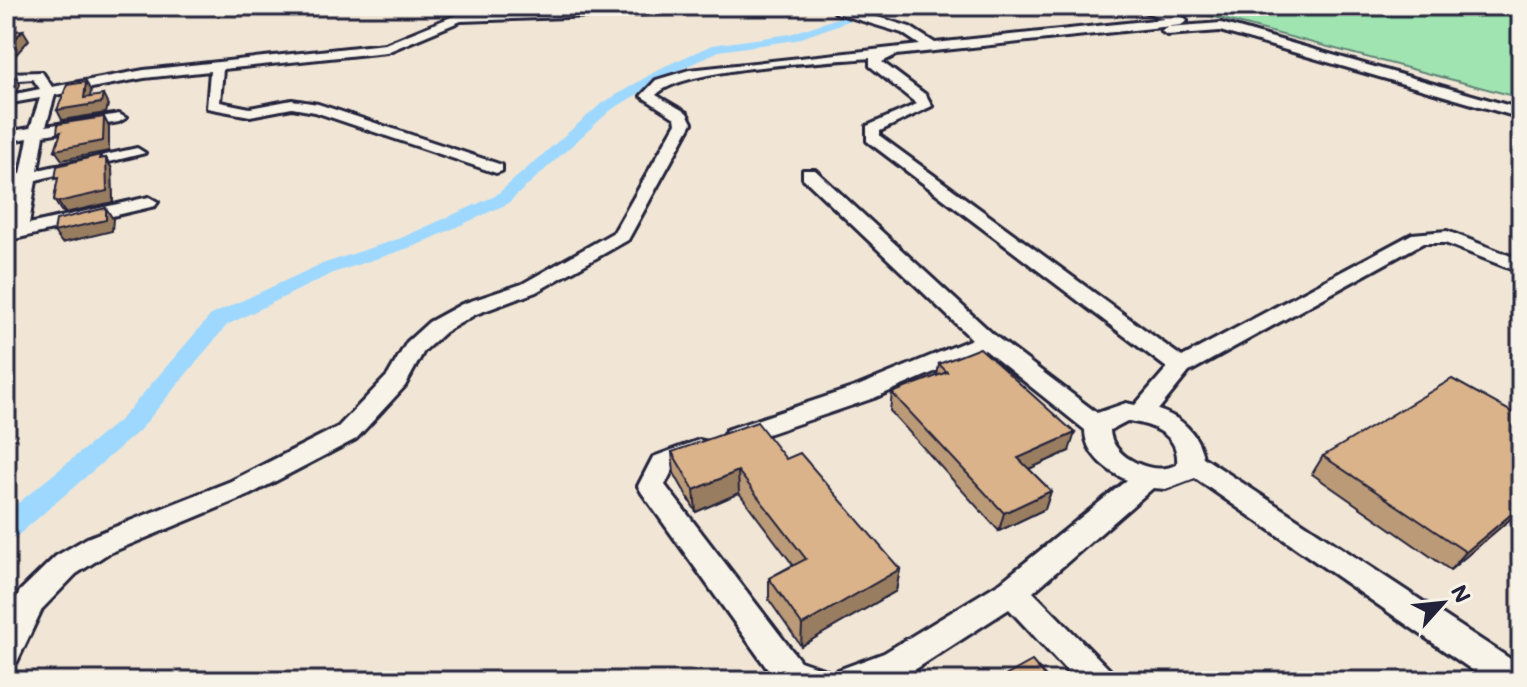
<svg xmlns="http://www.w3.org/2000/svg" width="1527" height="687" viewBox="0 0 1527 687" font-family="Mali,sans-serif">
<style>
.green{fill:#9fe4b1;stroke:#608376;stroke-width:2}
.lines{fill:none;stroke-linecap:round;stroke-linejoin:round}
.canal{fill:#9ed8ff;fill-rule:evenodd}
.minor-casing{stroke:#22223b;stroke-width:6}
.minor{fill:#f7f3e8;fill-rule:evenodd}
.wall{fill:#bb9a78;stroke:#22223b;stroke-width:2}
.shaded-wall{fill:#997d61;stroke:#22223b;stroke-width:2}
.building{fill:#dab38b;stroke:#22223b;stroke-width:2}
</style>
<rect width="100%" height="100%" fill="#f1e6d5"/>
<filter id="ink" filterUnits="userSpaceOnUse"><feTurbulence type="fractalNoise" baseFrequency=".0125" numOctaves="2"/><feDisplacementMap in="SourceGraphic" scale="16" xChannelSelector="R" yChannelSelector="G"/><feConvolveMatrix kernelMatrix="1 2 1 2 8 2 1 2 1" color-interpolation-filters="sRGB"/></filter>
<g filter="url(#ink)">
<polygon class="green" points="1173,6 1521,6 1521,98"/>
<g class="lines">
<polygon class="canal" points="873,6 890,6 796,40 719,51 673,73 611,110 507,204 415,246 333,273 227,325 139,431 16,537 6,540 6,513 121,419 211,315 319,265 401,238 495,196 601,104 663,67 712,45 790,34"/>
<defs>
<g id="minor">
<polygon points="687,6 795,6 789,9 461,21 387,52 223,69 220,102 250,108 292,100 318,104 502,165 502,171 496,173 315,112 292,108 250,116 207,108 210,71 144,78 55,95 46,126 119,114 126,118 119,122 44,135 38,170 137,148 145,153 36,180 29,224 149,197 158,202 155,206 6,241 18,184 6,187 6,177 21,174 28,138 6,142 6,132 30,128 40,98 6,104 6,96 40,89 33,79 6,81 6,73 42,72 52,87 144,70 385,44 461,13"/>
<path d="M 830,6 L 842,6 L 910,27 L 935,43 L 1164,19 L 1130,6 L 1147,6 L 1185,18 L 1187,21 L 1181,25 L 896,55 L 882,62 L 926,95 L 932,106 L 880,131 L 880,136 L 1182,357 L 1412,234 L 1447,231 L 1521,260 L 1521,273 L 1445,243 L 1423,243 L 1189,372 L 1158,410 C 1181,417 1198,433 1203,457 L 1521,666 L 1521,681 L 1488,681 L 1195,478 L 1166,489 L 1153,488 L 1033,592 L 1110,670 L 1114,681 L 1076,681 L 1009,609 L 905,676 L 892,681 L 834,681 L 838,670 L 884,653 L 1001,582 L 1127,480 C 1107,471 1085,454 1085,430 L 985,350 L 874,398 L 744,442 L 726,442 L 723,436 L 726,430 L 858,386 L 972,339 L 803,178 L 803,170 L 815,170 L 995,336 L 1097,413 L 1126,403 L 1135,405 L 1167,368 L 867,141 L 867,126 L 917,104 L 870,66 L 870,58 C 827,62 682,67 656,95 L 687,113 L 692,123 L 628,240 L 536,292 L 476,314 L 445,332 L 424,351 L 405,386 L 356,439 L 249,495 L 107,554 L 76,574 L 42,609 L 17,662 L 6,667 L 6,619 L 20,591 L 56,556 L 87,538 L 231,481 L 338,427 L 388,375 L 407,342 L 429,322 L 462,304 L 522,284 L 614,232 L 676,123 L 675,118 L 641,96 L 656,80 L 689,70 L 920,45 L 902,33 L 836,13 ZM 1127,421 C 1151,424 1180,434 1177,464 C 1155,478 1110,457 1110,430 Z"/>
<polygon points="1221,23 1521,109 1521,118 1220,31 1167,35 1161,31 1167,27"/>
<polygon points="699,440 708,442 712,449 708,456 672,471 665,485 800,661 826,670 830,681 776,681 642,493 638,486 653,457"/>
</g>
</defs>
<use href="#minor" class="minor-casing"/>
<use href="#minor" class="minor"/>
</g>
<g class="wall">
<polygon points="100,155 102,159 106,158 112,169 113,202 65,213 61,211 54,200 57,183"/>
<polygon points="939,364 1069,451 1029,469 1051,491 1045,509 999,531 890,411 892,393 937,376"/>
<polygon points="672,452 786,459 900,569 896,591 801,646 769,600 769,578 793,565 739,493 696,512 674,473"/>
<polygon points="1323,456 1521,510 1450,570 1312,474"/>
</g>
<g class="shaded-wall">
<polygon points="23,30 29,40 6,66 6,49"/>
<polygon points="14,73 20,84 18,90 6,95 6,82"/>
<polygon points="86,82 91,91 89,105 103,95 108,105 106,113 62,120 57,110 84,98"/>
<polygon points="9,94 16,105 11,128 6,131 6,109"/>
<polygon points="104,117 109,127 109,151 62,160 55,150"/>
<polygon points="6,140 9,144 6,161"/>
<polygon points="106,158 112,169 113,202 65,213 58,202"/>
<polygon points="106,208 113,219 112,231 62,243 54,232"/>
<polygon points="1075,433 1069,451 1013,476 1018,458"/>
<polygon points="738,471 739,493 696,512 694,490"/>
<polygon points="1051,491 1045,509 999,531 1004,513"/>
<polygon points="1521,506 1521,510 1450,570 1466,552"/>
<polygon points="900,569 896,591 801,646 802,625"/>
</g>
<g class="building">
<polygon points="23,30 6,49 6,32"/>
<polygon points="14,73 12,80 6,82 6,74"/>
<polygon points="86,82 84,98 103,95 101,103 57,110 67,85"/>
<polygon points="9,94 6,109 6,95"/>
<polygon points="104,117 103,141 55,150 61,132 57,133 58,124"/>
<polygon points="100,155 99,159 106,158 107,191 58,202 54,200 58,178 55,179 57,166"/>
<polygon points="106,208 106,220 54,232 56,220"/>
<polygon points="980,348 1075,433 1018,458 1051,491 1004,513 892,393 947,372 939,364"/>
<polygon points="1452,379 1521,417 1521,506 1466,552 1323,456"/>
<polygon points="757,422 786,459 800,453 900,569 802,625 769,578 806,559 738,471 694,490 672,452"/>
<polygon points="1032,661 1049,681 996,681"/>
</g>
</g>
<rect width="1527" height="687" fill="none" stroke="#f7f3e8" stroke-width="32"/>
<rect x="16" y="16" width="1495" height="655" fill="none" stroke="#22223b" stroke-width="3" filter="url(#ink)"/>
<g transform="translate(1443 603) rotate(63)" stroke="#f7f3e8" stroke-width="6" paint-order="stroke">
<path d="M0-6L14 30L0 20L-14 30Z" fill="#22223b"/>
<text y="-12" font-size="22" font-weight="bold" text-anchor="middle" fill="#22223b">N</text>
</g>
</svg>
